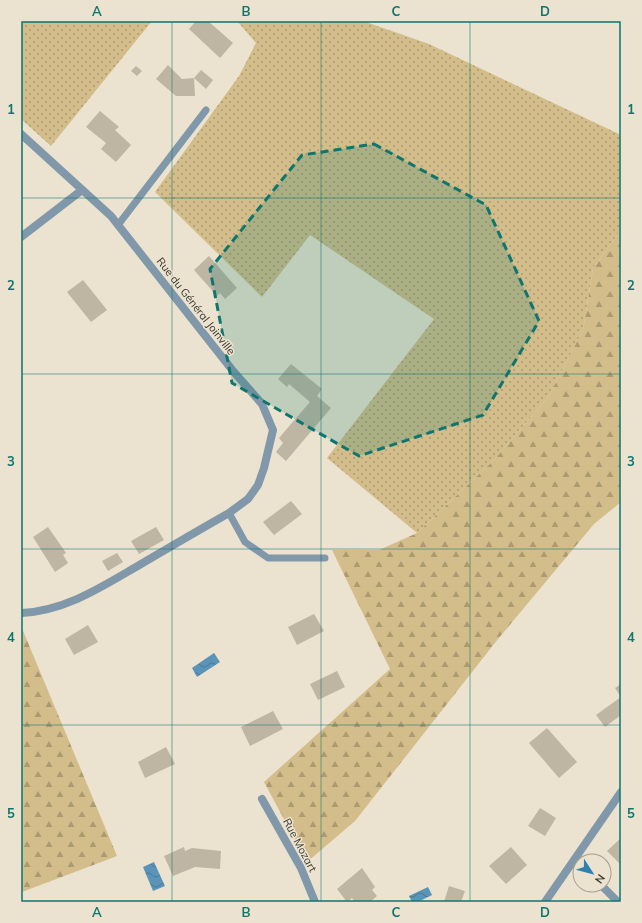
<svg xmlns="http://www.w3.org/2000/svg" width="642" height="923" viewBox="0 0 642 923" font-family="Mulish,sans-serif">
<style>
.grass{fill:url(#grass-dots)}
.forest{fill:url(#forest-firs)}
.water{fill:url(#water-waves)}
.building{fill:#beb6a3}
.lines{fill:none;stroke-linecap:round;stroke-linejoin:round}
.service{stroke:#8098a9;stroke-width:7}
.minor{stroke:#8098a9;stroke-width:8}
.marked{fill:#0f766e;fill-opacity:0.2;stroke:#0f766e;stroke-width:3;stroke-dasharray:8 5;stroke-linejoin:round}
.grid{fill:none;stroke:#0f766e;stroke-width:1;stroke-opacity:0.55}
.labels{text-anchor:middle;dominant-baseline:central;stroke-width:3;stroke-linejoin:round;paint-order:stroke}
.street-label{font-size:11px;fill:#3a3730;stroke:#ebe3cf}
.neatline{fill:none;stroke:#0f766e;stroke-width:1.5}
.grid-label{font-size:13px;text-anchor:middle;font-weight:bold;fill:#0f766e}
</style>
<defs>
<pattern id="grass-dots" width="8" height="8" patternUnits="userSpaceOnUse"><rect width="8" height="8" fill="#d3bd8a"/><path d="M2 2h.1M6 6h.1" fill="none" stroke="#ac9a71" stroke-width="1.8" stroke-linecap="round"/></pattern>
<pattern id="forest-firs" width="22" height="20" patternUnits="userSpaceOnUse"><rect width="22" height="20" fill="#d3bd8a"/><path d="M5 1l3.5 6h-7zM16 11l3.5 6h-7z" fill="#ac9a71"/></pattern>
<pattern id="water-waves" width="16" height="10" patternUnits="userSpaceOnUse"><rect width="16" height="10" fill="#5b94b9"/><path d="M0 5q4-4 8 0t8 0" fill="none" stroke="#4c7a97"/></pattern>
</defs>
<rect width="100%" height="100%" fill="#ebe3cf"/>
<g class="grass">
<polygon points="21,21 152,21 51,146 21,119"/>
<polygon points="237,21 363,21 429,44 621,135 621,230 593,268 583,330 549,396 494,460 417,533 327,458 434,319 310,235 262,297 155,192 239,76 256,43"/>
</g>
<g class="forest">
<polygon points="621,230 621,502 594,524 498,639 355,821 307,862 264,782 390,669 332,550 379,550 417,533 494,460 549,396 583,330 593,268"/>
<polygon points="21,626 117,856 22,892 21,891"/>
</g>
<g class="water">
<polygon points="214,653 220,662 197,677 192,668"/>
<polygon points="154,862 165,886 153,891 143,867"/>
<polygon points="428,887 432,895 418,902 412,902 409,896"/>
</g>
<g class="building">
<polygon points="196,21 208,21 233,43 220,58 189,29"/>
<polygon points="168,65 182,79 194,78 195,96 176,96 156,79"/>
<polygon points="136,66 142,71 137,76 131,71"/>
<polygon points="201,70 213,80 206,89 194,78"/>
<polygon points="100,111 119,127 115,130 131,145 116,162 101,149 106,143 86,127"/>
<polygon points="209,256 237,288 225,299 220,293 217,296 194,270"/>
<polygon points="83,280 107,310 91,322 67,292"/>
<polygon points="291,364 322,389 317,396 331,408 286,461 276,452 283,443 279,438 310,402 289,384 287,387 278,379"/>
<polygon points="291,501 302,514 274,535 263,522"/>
<polygon points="48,527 66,553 63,555 68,563 55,572 33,537"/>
<polygon points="156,527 164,540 139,554 131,541"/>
<polygon points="117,553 123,562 108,571 102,561"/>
<polygon points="314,614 324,631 297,645 288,627"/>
<polygon points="88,625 98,642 74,655 65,639"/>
<polygon points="337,671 345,687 318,700 310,684"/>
<polygon points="621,684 621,697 615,688"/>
<polygon points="621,697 621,715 605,727 596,715"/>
<polygon points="273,711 283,729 250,746 241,727"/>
<polygon points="547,728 577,762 559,778 529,743"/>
<polygon points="166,747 175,764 145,778 138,762"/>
<polygon points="540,808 556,818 545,836 528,826"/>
<polygon points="621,838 621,865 607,851"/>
<polygon points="184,847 185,851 192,848 221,851 220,869 195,867 173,876 164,856"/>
<polygon points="511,847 527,865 506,884 489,866"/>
<polygon points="362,868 375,887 372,890 377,896 370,902 355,902 352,898 347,902 337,889"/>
<polygon points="449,886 465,891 461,902 444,902"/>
</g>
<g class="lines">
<g class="service">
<polyline points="118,225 206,110"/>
<polyline points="229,513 245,542 268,558 325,558"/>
</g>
<g class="minor">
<path d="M 21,134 L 111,216 L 233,371 L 262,404 L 273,430 L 264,468 L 258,485 L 248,499 L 229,513 C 199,530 170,547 141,564 C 103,586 66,611 21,613"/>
<polyline points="21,237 82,190"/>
<polyline points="262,799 301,868 315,902"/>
<polyline points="601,885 618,902"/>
<polyline points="545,902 621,792"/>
</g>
</g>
<path class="marked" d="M 374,144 L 486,205 L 539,321 L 483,415 L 359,456 L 232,383 L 210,269 L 302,155 Z"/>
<path class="grid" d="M 172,21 L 172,902M 321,21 L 321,902M 470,21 L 470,902M 21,198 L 621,198M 21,374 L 621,374M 21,549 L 621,549M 21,725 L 621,725"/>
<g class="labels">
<g class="street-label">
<text transform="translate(196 306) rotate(52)">Rue du Général Joinville</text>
<text transform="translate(300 845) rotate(62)">Rue Mozart</text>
</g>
</g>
<rect width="642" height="923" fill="none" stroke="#ebe3cf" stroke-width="44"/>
<g transform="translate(592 873) rotate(126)"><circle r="19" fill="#ebe3cf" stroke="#a49e8f"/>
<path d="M0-3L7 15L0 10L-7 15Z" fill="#2e82b2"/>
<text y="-6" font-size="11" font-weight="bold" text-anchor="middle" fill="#3a3730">N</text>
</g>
<rect x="22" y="22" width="598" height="879" class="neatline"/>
<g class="grid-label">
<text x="97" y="16">A</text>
<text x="246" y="16">B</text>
<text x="396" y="16">C</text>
<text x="545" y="16">D</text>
<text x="11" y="114">1</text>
<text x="631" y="114">1</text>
<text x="11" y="290">2</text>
<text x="631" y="290">2</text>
<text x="11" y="466">3</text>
<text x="631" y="466">3</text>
<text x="11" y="642">4</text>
<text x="631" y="642">4</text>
<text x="11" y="818">5</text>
<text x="631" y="818">5</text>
<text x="97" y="917">A</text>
<text x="246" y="917">B</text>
<text x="396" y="917">C</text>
<text x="545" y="917">D</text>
</g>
</svg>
